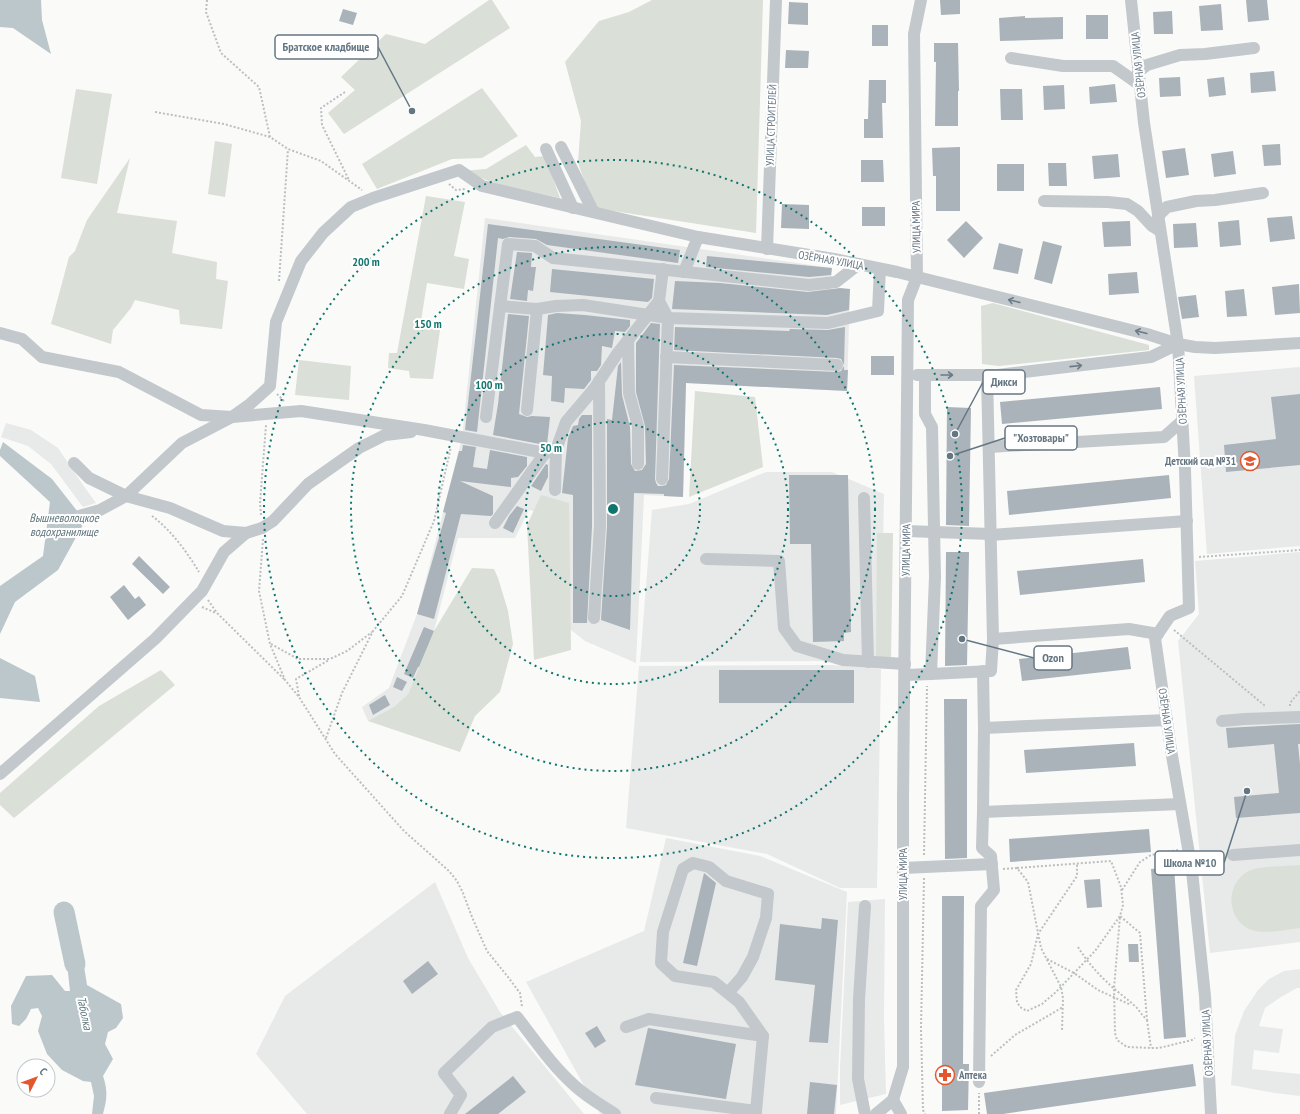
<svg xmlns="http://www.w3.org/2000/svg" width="1300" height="1114" viewBox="0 0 1300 1114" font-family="'PT Sans Narrow',sans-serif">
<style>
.built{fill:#e8e9e9}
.green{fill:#dadfd7}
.water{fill:#bbc7cb}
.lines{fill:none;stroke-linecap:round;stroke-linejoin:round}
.river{stroke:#bbc7cb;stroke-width:21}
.building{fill:#aab3b9}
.path{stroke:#bbbfc2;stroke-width:2;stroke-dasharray:2 2;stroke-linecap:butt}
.minor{stroke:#c3c8cc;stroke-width:12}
.oneway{stroke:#6a7a87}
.ring{fill:none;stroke:#0f766e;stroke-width:2;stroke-dasharray:2 4}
.labels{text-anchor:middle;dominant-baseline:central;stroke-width:4;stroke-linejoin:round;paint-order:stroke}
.street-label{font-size:11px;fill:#657683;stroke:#fff}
.poi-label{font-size:11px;font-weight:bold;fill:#657683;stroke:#fff;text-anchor:end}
.water-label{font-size:12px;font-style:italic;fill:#60757c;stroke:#fff}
.centre{fill:#0f766e;stroke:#fff;stroke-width:2}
.ring-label{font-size:12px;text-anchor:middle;font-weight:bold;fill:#0f766e;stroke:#fff;stroke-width:4;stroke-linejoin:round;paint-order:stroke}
.leader{fill:none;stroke:#657683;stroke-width:1.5}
.callout-dot{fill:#657683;stroke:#fff;stroke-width:1.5}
.callout{fill:#fff;stroke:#657683;stroke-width:1.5}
.callout-label{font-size:12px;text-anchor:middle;font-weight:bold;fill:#657683}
</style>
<rect width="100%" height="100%" fill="#fafaf8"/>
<g class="built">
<polygon points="485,218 832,268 831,289 850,289 847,391 686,383 683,497 644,495 636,663 585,641 567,627 569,521 529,510 515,538 458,538 434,631 408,694 395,706 368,721 362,707 389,688 417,614 462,438"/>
<polygon points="1300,367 1300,546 1207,554 1194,376"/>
<polygon points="6,423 31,430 58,448 83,485 96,503 83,507 51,464 28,446 1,437"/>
<polygon points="766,472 832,472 884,494 881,666 833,661 640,662 652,510 689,504"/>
<polygon points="1300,552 1300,942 1210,953 1178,641 1199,614 1195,561"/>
<polygon points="831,665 881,669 877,888 840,888 767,854 626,828 639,666"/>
<polygon points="666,838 760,856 847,892 836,1114 600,1114 526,982 644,931"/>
<polygon points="435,882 468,958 500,1012 584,1114 307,1114 256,1054 285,996"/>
<polygon points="885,899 884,1019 886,1094 840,1105 840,1068 848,902"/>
<polygon points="1300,969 1300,988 1297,988 1281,997 1265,1008 1259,1026 1283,1029 1279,1053 1254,1050 1252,1069 1300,1074 1300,1096 1275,1093 1231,1085 1235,1035 1244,1011 1258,990 1269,979 1284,971"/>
</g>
<g class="green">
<polygon points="489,0 492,0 510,28 344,134 328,113 355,90 341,77 386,34 425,44"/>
<polygon points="652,0 763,0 756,233 594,208 578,163 581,121 565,62 599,21 629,12"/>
<polygon points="482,88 518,136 482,158 452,159 377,189 362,164"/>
<polygon points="76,89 112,94 97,184 61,178"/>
<polygon points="215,141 232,144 225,197 208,194"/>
<polygon points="526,145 535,157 545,156 560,198 497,184 462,171 486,169"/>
<polygon points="130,158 117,213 177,221 172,253 217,262 216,279 228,281 222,329 180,324 179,310 135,300 131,308 113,330 111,344 51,324 69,257 75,251 87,220"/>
<polygon points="426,196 465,202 454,256 469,259 464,289 427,283 420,327 440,330 433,379 410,378 409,371 388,368 389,353 397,353"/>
<polygon points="993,303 1149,345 1149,350 999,366 982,364 981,306"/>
<polygon points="299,360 351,366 349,400 295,395"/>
<polygon points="695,391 755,397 763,467 689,497"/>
<polygon points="541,495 569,503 571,650 534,660 527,525"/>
<polygon points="877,533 893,533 891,662 876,662"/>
<polygon points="472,568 494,569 498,578 508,611 513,644 500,692 475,716 460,752 368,721 395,706 408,694 434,631"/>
<polygon points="161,670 175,685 14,818 0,805 0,793 99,706"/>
<path d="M 1300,865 L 1300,928 C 1285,930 1262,935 1249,929 C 1223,916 1227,877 1254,869 C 1264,866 1288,866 1300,865 Z"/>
</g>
<g class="water">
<polygon points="0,0 41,0 42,20 51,54 13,28 0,27"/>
<polygon points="3,442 52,479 85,521 58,570 15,602 0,634 0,586 43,556 50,502 0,456 0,450"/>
<polygon points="0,658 35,676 40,702 0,698"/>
<path d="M 79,934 L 87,985 L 121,1004 L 123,1018 L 116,1028 L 108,1032 L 105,1044 L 113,1059 L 103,1076 C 108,1091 107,1099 103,1114 L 92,1114 L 94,1096 L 91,1082 L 83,1081 L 62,1070 L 47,1054 L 38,1031 L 42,1016 L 38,1008 L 31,1009 L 26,1019 L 19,1026 L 12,1024 L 11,1006 L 26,976 L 52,975 L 65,991 L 70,991 L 64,936 Z"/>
</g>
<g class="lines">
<polyline class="river" points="64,912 75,964"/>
</g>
<g class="building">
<polygon points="940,0 960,0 960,14 941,15"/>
<polygon points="1246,0 1267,0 1269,20 1248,22"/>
<polygon points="789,2 808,3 808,25 788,24"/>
<polygon points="1221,4 1223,30 1201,31 1199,6"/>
<polygon points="343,9 357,13 353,25 339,21"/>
<polygon points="1172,11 1173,34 1154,34 1153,12"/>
<rect x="1086" y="15" width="22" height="24"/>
<polygon points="1025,16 1025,18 1063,17 1063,39 1000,41 999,18"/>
<rect x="872" y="25" width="16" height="21"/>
<polygon points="934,43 958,43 959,91 958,91 958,126 935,126 936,62 934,62"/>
<polygon points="786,50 809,51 808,68 785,68"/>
<polygon points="1274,71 1276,91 1251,93 1250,73"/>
<polygon points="1180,77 1181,96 1160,97 1159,78"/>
<polygon points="1224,77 1226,95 1209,97 1207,79"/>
<polygon points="869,80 886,80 886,103 882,103 883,138 864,138 864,119 868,119"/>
<polygon points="1115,84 1117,102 1090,104 1089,87"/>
<polygon points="1064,85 1065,109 1044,110 1043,86"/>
<polygon points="1000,89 1022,89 1023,120 1001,120"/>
<polygon points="1280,144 1281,165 1264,166 1262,145"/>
<polygon points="960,147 960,211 936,211 936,176 933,176 932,148"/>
<polygon points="1185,148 1189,175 1166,178 1162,151"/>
<polygon points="1233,151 1236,174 1214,177 1211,154"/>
<polygon points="1118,154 1120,177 1094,179 1092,156"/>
<polygon points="861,160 883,160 884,182 861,182"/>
<polygon points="1048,163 1066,163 1067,186 1049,186"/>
<rect x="997" y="164" width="27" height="27"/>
<polygon points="782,204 809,205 809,229 781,228"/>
<rect x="862" y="207" width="23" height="19"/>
<polygon points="1292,216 1295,239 1270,242 1267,218"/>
<polygon points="1239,220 1241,245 1220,247 1218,222"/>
<polygon points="966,221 983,238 964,258 947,240"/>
<polygon points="1130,221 1131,246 1104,247 1102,222"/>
<polygon points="1196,223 1198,247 1174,248 1173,224"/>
<polygon points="488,224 680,250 678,263 547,245 536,239 509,237 503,239 498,238 477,432 465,430"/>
<polygon points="1043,241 1062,246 1052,284 1034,279"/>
<polygon points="999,243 1023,249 1018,274 993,269"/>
<polygon points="517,252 532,253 531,267 536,267 533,291 528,290 527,301 510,299"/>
<polygon points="707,256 832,268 831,275 809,277 706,267"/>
<polygon points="552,269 654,279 652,298 648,302 550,292"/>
<polygon points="1137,272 1139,293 1109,295 1108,274"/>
<polygon points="675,281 720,283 808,292 840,288 850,289 849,310 827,315 672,309"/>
<polygon points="1299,284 1300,313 1275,315 1272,287"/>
<polygon points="1244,289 1247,316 1227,317 1225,291"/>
<polygon points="1196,295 1199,317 1182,319 1178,297"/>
<polygon points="557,313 585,315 630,320 630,326 625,332 615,331 612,348 602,346 601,365 597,371 591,371 591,380 584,389 565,388 564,403 551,401 552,376 543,375 548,315"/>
<polygon points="508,314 529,316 519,414 527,417 532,416 550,417 547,445 545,445 493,435 498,404"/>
<polygon points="651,323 660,324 655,479 656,483 658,486 662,486 666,485 669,479 674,365 837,372 841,371 844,366 844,370 848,370 847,391 686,383 683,497 664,496 664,494 634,493 630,630 601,620 607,526 607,419 612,420 618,366 621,362 622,395 630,427 631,464 635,471 642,470 646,464 645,426 636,392 636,343"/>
<polygon points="675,327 789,331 790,329 828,330 845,327 844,365 841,359 837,358 674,350"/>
<rect x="871" y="356" width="23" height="19"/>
<polygon points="1160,387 1162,409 1002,424 1000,402"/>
<polygon points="1300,394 1300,465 1226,472 1224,445 1276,439 1271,397"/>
<polygon points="947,407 971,408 969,526 946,525"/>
<polygon points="582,415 592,415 592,526 587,623 573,623 573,495 562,493 568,438 573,426 578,425 579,419"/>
<polygon points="463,445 476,447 473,467 487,469 490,450 527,457 527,466 518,477 511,478 511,487 460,481 493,496 493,514 491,516 461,514 434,619 417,614 446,513 443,512 459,451 462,451"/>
<polygon points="546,464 548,465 548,477 541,491 531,486"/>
<polygon points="789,475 848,475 851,632 844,633 844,641 813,642 811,544 790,544"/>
<polygon points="1169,475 1171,498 1009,515 1007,491"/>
<polygon points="517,506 524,509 513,533 503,528 509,516"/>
<polygon points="946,552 969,552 967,665 945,666"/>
<polygon points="139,556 170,587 163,594 132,564"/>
<polygon points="1143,559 1145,582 1020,595 1017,571"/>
<polygon points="124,585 135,599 139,596 146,605 128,620 110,597"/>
<polygon points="424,627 434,631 419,667 418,667 413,678 404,674"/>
<polygon points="1128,647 1131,669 1022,681 1019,659"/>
<rect x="719" y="670" width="135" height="33"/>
<polygon points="397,677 407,682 402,691 393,687"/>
<polygon points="385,695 390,705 373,715 369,705"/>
<polygon points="944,699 967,699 967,858 945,859"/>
<polygon points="1300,724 1300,744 1298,744 1300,764 1300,813 1236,818 1234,797 1279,793 1274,744 1228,748 1226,728"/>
<polygon points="1134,743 1136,766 1026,773 1024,750"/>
<polygon points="1149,829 1151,852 1010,862 1009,839"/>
<polygon points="1174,867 1186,1037 1164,1039 1151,869"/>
<polygon points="704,873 716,883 697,966 683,963"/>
<polygon points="1100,879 1102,907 1087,908 1084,880"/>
<polygon points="942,896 964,896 963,1064 969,1064 968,1110 942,1111"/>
<polygon points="822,918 838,920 828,1043 809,1042 815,985 775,980 780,924 821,929"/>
<polygon points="1128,944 1138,944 1139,962 1129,962"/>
<polygon points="428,961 438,974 412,994 403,981"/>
<polygon points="597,1026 606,1041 595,1048 585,1033"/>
<polygon points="648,1028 736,1044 726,1099 635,1085"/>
<polygon points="1193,1064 1196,1086 1003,1114 987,1114 984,1093"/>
<polygon points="513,1076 526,1092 498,1114 465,1114"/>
<polygon points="810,1082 837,1085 834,1114 807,1114"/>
</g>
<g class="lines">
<g class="path">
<polyline points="207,0 206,12 221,53 259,87 270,137"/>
<polyline points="345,92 321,108 322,125 349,180"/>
<polyline points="155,112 224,124 270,137 288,149 321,161 362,190"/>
<polyline points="449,184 456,190 465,189"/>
<polyline points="279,281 288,149"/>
<polyline points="277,394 284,401"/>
<polyline points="261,515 260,503 266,425"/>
<path d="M 152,516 C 171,530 187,552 199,572"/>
<polyline points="263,539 259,591 270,644 285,680 299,697 335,754 404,831 449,871 457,881 463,893 472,917 487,951 508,977 520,993 522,1007"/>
<polyline points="1199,557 1300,550"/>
<polyline points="208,600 217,613 284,679"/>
<polyline points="202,607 216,613"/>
<polyline points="1174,630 1264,705 1264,708"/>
<polyline points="271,644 298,659 330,659 347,651 372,632"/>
<polyline points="299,696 296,679 329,660"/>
<polyline points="1290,706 1290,703 1300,691"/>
<polyline points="326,738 342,693 373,631 402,596 434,521 451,447"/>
<polyline points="924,855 927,686"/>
<polyline points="1017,868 1111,861 1121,887 1123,905 1120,916 1095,951 1056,992 1042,1004 1027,1011 1020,1007 1017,1002 1016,990 1031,964 1038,934 1077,876 1077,863"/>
<polyline points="1003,869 1017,868 1028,882 1041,948 1061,987 1063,998 1062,1031"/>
<polyline points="924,878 921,1028 923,1110 925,1114"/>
<polyline points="1122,890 1140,862 1151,855 1178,850"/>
<path d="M 1078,947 C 1086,960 1096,972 1108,983 C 1117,992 1128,999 1137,1008 C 1140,1012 1143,1016 1147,1020 L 1140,933 L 1120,916 L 1114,989 L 1115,1033 L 1117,1040 L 1127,1047 L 1151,1048 L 1159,1048 L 1192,1040 L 1195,1038"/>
<polyline points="1047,959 1074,973 1098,990 1131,1005"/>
<polyline points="1147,1020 1151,1048"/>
<polyline points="991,1056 1015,1035 1063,1007"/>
<polyline points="979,1114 979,1093"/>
</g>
<g class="minor">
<polyline points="1131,0 1144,123 1178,344 1185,469 1189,608 1170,616 1155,638 1171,750 1192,871 1205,996 1211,1114"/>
<polyline points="1011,58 1063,66 1113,66 1140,85"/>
<polyline points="1138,72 1147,65 1180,55 1205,54 1254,48"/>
<polyline points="561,147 593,211"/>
<polyline points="546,149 573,208"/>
<polyline points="1044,201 1108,202 1127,204 1138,211 1152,226 1160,231"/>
<polyline points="1158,216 1167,207 1196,201 1215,200 1263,193"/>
<polyline points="767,249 776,0"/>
<polyline points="684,272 698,237"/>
<polyline points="500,306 537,309 556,306 583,305 668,318 828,323 878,311 880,269"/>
<polyline points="0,333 22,339 42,357 119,372 201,415 232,417 301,411 424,430 545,453 556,450 566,422 594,389 617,354 659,301"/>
<polyline points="628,340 629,393 638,426 638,464"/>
<polyline points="666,357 837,365"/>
<polyline points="917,375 998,375 1151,357 1178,344"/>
<polyline points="527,410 537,309"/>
<polyline points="486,417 508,244 535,246 553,258 809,285 836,282 859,264"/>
<polyline points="989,447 1164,437 1182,421"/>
<polyline points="74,463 89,478 126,496 170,508 223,531 246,533 262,528 273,521 308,484 359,448 385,435 411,432"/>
<polyline points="662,479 668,318 659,301 663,269"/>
<polyline points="555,490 556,450"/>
<polyline points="864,498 868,662"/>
<polyline points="79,516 100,510 126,496 182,443 232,417 249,405 270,386 276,322 301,261 323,233 351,207 373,198 459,170 482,186 698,237 834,259 897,272 1147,334 1178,344 1195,347 1215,348 1300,343"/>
<polyline points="495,523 545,453"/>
<polyline points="906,531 991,534"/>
<polyline points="991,535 1187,521"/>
<polyline points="706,559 779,561 784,628 797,646 843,660 905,664"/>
<polyline points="594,618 600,526 599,381"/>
<polyline points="993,639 1129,629 1158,634"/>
<polyline points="983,671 984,728 1167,720"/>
<polyline points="931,674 991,671 993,639 987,375"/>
<polyline points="905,675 931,674 935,577 932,427 925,414 925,375"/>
<polyline points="1222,721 1245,719 1300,717"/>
<polyline points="984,728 983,812 1180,804"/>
<polyline points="0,774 155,639 202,591 224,552 246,533"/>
<polyline points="1233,855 1300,850"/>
<polyline points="903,868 992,864"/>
<polyline points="865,906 859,999 858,1079 865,1114"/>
<polyline points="728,993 742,977 753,957 766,918 768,894 726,881 709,867 693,863 683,869 663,932 661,963 675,976 714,982 739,1002 763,1036"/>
<polyline points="626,1027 649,1019 763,1036 756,1111"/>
<polyline points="979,1082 981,906 994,890 991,856 982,848 983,812"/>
<polyline points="656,1098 756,1111 756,1114"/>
<polyline points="893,1100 903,1067 903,800 908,300 917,277 914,34 921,0"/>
<polyline points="893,1100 901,1114"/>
<path d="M 450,1114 L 461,1095 L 444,1073 L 492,1027 L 517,1017 C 535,1040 552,1066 575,1086 C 587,1097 601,1105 615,1114"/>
<polyline points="876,1114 893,1100"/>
</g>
</g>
<defs><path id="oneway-shaft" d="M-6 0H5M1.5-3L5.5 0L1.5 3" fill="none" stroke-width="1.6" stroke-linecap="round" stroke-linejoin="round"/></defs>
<g class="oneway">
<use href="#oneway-shaft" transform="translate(1014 301) rotate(-166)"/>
<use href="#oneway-shaft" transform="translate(1141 332) rotate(-166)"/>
<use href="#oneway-shaft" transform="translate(1076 366) rotate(-6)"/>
<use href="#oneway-shaft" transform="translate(947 375)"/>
</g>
<g class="ring">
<circle cx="613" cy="509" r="87"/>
<circle cx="613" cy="509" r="175"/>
<circle cx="613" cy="509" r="262"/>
<circle cx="613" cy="509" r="349"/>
</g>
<defs>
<symbol id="school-ring" viewBox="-11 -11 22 22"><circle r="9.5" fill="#fff" stroke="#e4572e" stroke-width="1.5"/><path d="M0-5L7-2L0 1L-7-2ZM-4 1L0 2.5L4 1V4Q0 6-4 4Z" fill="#e4572e"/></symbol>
<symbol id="pharmacy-ring" viewBox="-11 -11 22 22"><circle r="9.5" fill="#fff" stroke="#e4572e" stroke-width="1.5"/><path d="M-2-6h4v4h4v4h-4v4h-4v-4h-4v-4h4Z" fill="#e4572e"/></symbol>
</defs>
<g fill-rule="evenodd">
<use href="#school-ring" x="1239" y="450" width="22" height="22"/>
<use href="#pharmacy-ring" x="934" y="1064" width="22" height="22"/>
</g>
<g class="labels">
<g class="street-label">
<text transform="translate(1138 65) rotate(-96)">ОЗЁРНАЯ УЛИЦА</text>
<text transform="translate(771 125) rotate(-88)">УЛИЦА СТРОИТЕЛЕЙ</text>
<text transform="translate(916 227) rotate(-91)">УЛИЦА МИРА</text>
<text transform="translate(831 260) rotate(10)">ОЗЁРНАЯ УЛИЦА</text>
<text transform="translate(1181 391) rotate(-93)">ОЗЁРНАЯ УЛИЦА</text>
<text transform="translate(906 550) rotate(-89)">УЛИЦА МИРА</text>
<text transform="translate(1167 721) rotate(82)">ОЗЁРНАЯ УЛИЦА</text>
<text transform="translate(903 874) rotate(-90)">УЛИЦА МИРА</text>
<text transform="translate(1207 1043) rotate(-93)">ОЗЁРНАЯ УЛИЦА</text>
</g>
<g class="poi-label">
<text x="1236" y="461">Детский сад №31</text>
<text x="959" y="1075" text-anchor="start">Аптека</text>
</g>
<g class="water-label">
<text x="64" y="517">Вышневолоцкое<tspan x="64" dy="14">водохранилище</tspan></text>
<text transform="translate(85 1013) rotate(78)">Таболка</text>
</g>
</g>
<circle cx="613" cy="509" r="6" class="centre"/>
<g class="ring-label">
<text x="366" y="266">200 m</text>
<text x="428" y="328">150 m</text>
<text x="489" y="389">100 m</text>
<text x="551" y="452">50 m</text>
</g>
<path class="leader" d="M412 111L378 47M955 434L983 382M950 456L1005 438M962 639L1034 658M1247 791L1224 863"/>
<g class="callout-dot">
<circle cx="412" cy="111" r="4"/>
<circle cx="955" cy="434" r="4"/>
<circle cx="950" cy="456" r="4"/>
<circle cx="962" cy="639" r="4"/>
<circle cx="1247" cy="791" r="4"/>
</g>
<g class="callout">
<rect x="275" y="35" width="103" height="24" rx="4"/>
<rect x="983" y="370" width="42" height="24" rx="4"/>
<rect x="1005" y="426" width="72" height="24" rx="4"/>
<rect x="1034" y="646" width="38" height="24" rx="4"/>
<rect x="1155" y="851" width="69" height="24" rx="4"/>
</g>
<g class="callout-label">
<text x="326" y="51">Братское кладбище</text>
<text x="1004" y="386">Дикси</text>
<text x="1041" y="442">"Хозтовары"</text>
<text x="1053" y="662">Ozon</text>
<text x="1190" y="867">Школа №10</text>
</g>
<g transform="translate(36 1078) rotate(48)"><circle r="19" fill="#ffffff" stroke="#c1c8cd"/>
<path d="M0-3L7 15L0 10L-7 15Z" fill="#e4572e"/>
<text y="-6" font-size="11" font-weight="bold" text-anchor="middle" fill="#657683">С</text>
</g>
</svg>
